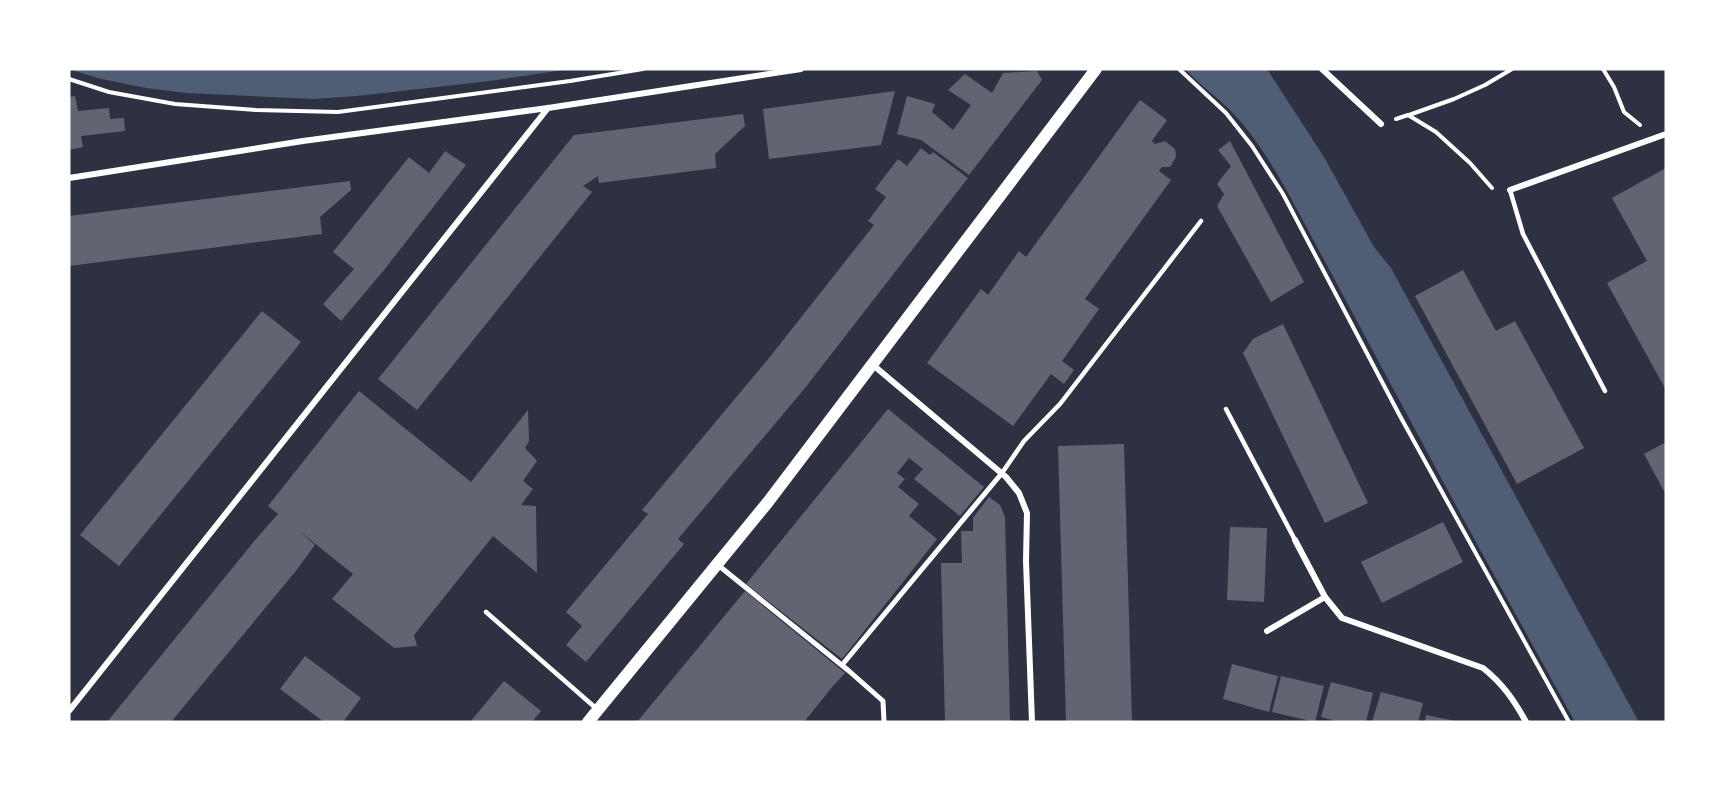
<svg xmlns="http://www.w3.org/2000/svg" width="1735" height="791" viewBox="0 0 1735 791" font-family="'Roboto Condensed',sans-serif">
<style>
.water{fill:#4f5d75}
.building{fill:#626471}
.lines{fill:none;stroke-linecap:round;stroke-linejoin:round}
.path{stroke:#fff;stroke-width:4}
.service{stroke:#fff;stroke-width:4.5}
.pedestrian{stroke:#fff;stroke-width:5}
.minor{stroke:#fff;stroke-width:6}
.secondary{stroke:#fff;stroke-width:12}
</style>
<rect width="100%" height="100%" fill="#2d3142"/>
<g class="water">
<polygon points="69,69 570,69 490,81 357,96 313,99 186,93 146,88 101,79"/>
<path d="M 1185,69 L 1267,69 L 1324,157 L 1374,247 L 1391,268 L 1639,722 L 1575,722 L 1460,513 L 1286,189 C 1269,159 1251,131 1227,107 C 1213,94 1198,83 1185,69 Z"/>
</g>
<g class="building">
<polygon points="1037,71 1042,80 969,175 921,140 897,134 907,96 935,104 932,112 953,130 971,105 948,90 965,74 992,93 1003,73"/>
<polygon points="895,91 881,145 769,159 763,109"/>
<polygon points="75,96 78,111 109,108 110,119 124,118 125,131 81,136 83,147 69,150 69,97"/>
<polygon points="1140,100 1167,120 1152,141 1155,144 1165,141 1175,149 1176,157 1170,167 1162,167 1159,171 1171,180 1085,299 1099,309 1062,361 1074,370 1064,384 1051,374 1013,426 927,363 981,289 988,295 1019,251 1026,257"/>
<polygon points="743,114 745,126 715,154 716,168 599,183 598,176 583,186 592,192 417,410 378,379 574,135"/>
<polygon points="1230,141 1304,282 1271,302 1217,206 1224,194 1217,184 1231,166 1218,150"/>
<polygon points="921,148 930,155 933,152 968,178 805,388 678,539 684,544 586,662 566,645 582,626 566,612 648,514 642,510 769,358 874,225 868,221 886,197 875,189 898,159 907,166"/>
<polygon points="445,151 466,165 384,270 341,321 323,304 354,269 333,252 409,157 429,173"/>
<polygon points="1666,168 1666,390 1607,283 1647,261 1612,198"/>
<polygon points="350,181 351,190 320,217 322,234 69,266 69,216"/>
<polygon points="1463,270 1496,331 1515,321 1584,448 1517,484 1415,296"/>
<polygon points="262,311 301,342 119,566 80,535"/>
<polygon points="1283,324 1368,503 1325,523 1243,353 1253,339"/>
<polygon points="359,391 471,482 528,410 529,441 525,448 537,461 523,481 533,489 521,505 536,506 537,573 493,536 414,635 417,646 394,648 332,599 353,574 298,530 315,545 295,572 171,722 107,722 256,539 278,514 268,506"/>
<polygon points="888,409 984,487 960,516 914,479 923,469 909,458 897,473 905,479 898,487 919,504 909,516 937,539 842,659 746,584"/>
<polygon points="1666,442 1666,495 1644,454"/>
<polygon points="1124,444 1132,722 1066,722 1058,446"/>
<polygon points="989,497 1000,505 1005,517 1010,722 945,722 941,563 962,563 961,531 973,531 973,518"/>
<polygon points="1443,522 1463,562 1382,603 1361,562"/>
<polygon points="1230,527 1267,528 1264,602 1227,600"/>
<polygon points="745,591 845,673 833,686 804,722 637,722"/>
<polygon points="305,656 361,698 343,722 324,722 280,689"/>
<polygon points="1232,664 1278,676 1269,712 1223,699"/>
<polygon points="1281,676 1324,686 1315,722 1272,712"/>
<polygon points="504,681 541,711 532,722 470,722"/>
<polygon points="1331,682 1373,693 1366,722 1340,722 1321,717"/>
<polygon points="1381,692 1423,703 1418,722 1372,722"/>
<polygon points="1426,715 1455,721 1455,722 1425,722"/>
</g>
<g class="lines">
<g class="path">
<polyline points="1179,69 1226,113 1252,146 1283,194 1400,416 1569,722"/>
<polyline points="1603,69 1614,87 1624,112 1640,125"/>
<polyline points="69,79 109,92 175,104 256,110 338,112 570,81 643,69"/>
<polyline points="1409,115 1454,99 1485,85 1512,69"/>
<polyline points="1396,119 1408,115 1436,132 1470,163 1492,188"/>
</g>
<g class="service">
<polyline points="1510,190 1523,234 1605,391"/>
<polyline points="1226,409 1295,540"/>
<polyline points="1002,473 1024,441 1060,404 1201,221"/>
<polyline points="486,612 598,710"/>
</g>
<g class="pedestrian">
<polyline points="718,565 849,671 883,701 884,722"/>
<polyline points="842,665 1002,473"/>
</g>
<g class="minor">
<polyline points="1322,69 1381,124"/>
<polyline points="69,178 303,141 548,108 801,69"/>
<polyline points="1510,190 1666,134"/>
<polyline points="873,365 1006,477 1019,493 1027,513 1026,561 1032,722"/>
<path d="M 1295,540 L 1325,597 L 1342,618 L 1483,668 C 1503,684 1514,700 1526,722"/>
<polyline points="1267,631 1325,597"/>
<polyline points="69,711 548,108"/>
</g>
<polyline class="secondary" points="588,722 768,502 1096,69"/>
</g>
<rect width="1735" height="791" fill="none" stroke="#ffffff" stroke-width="141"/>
</svg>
